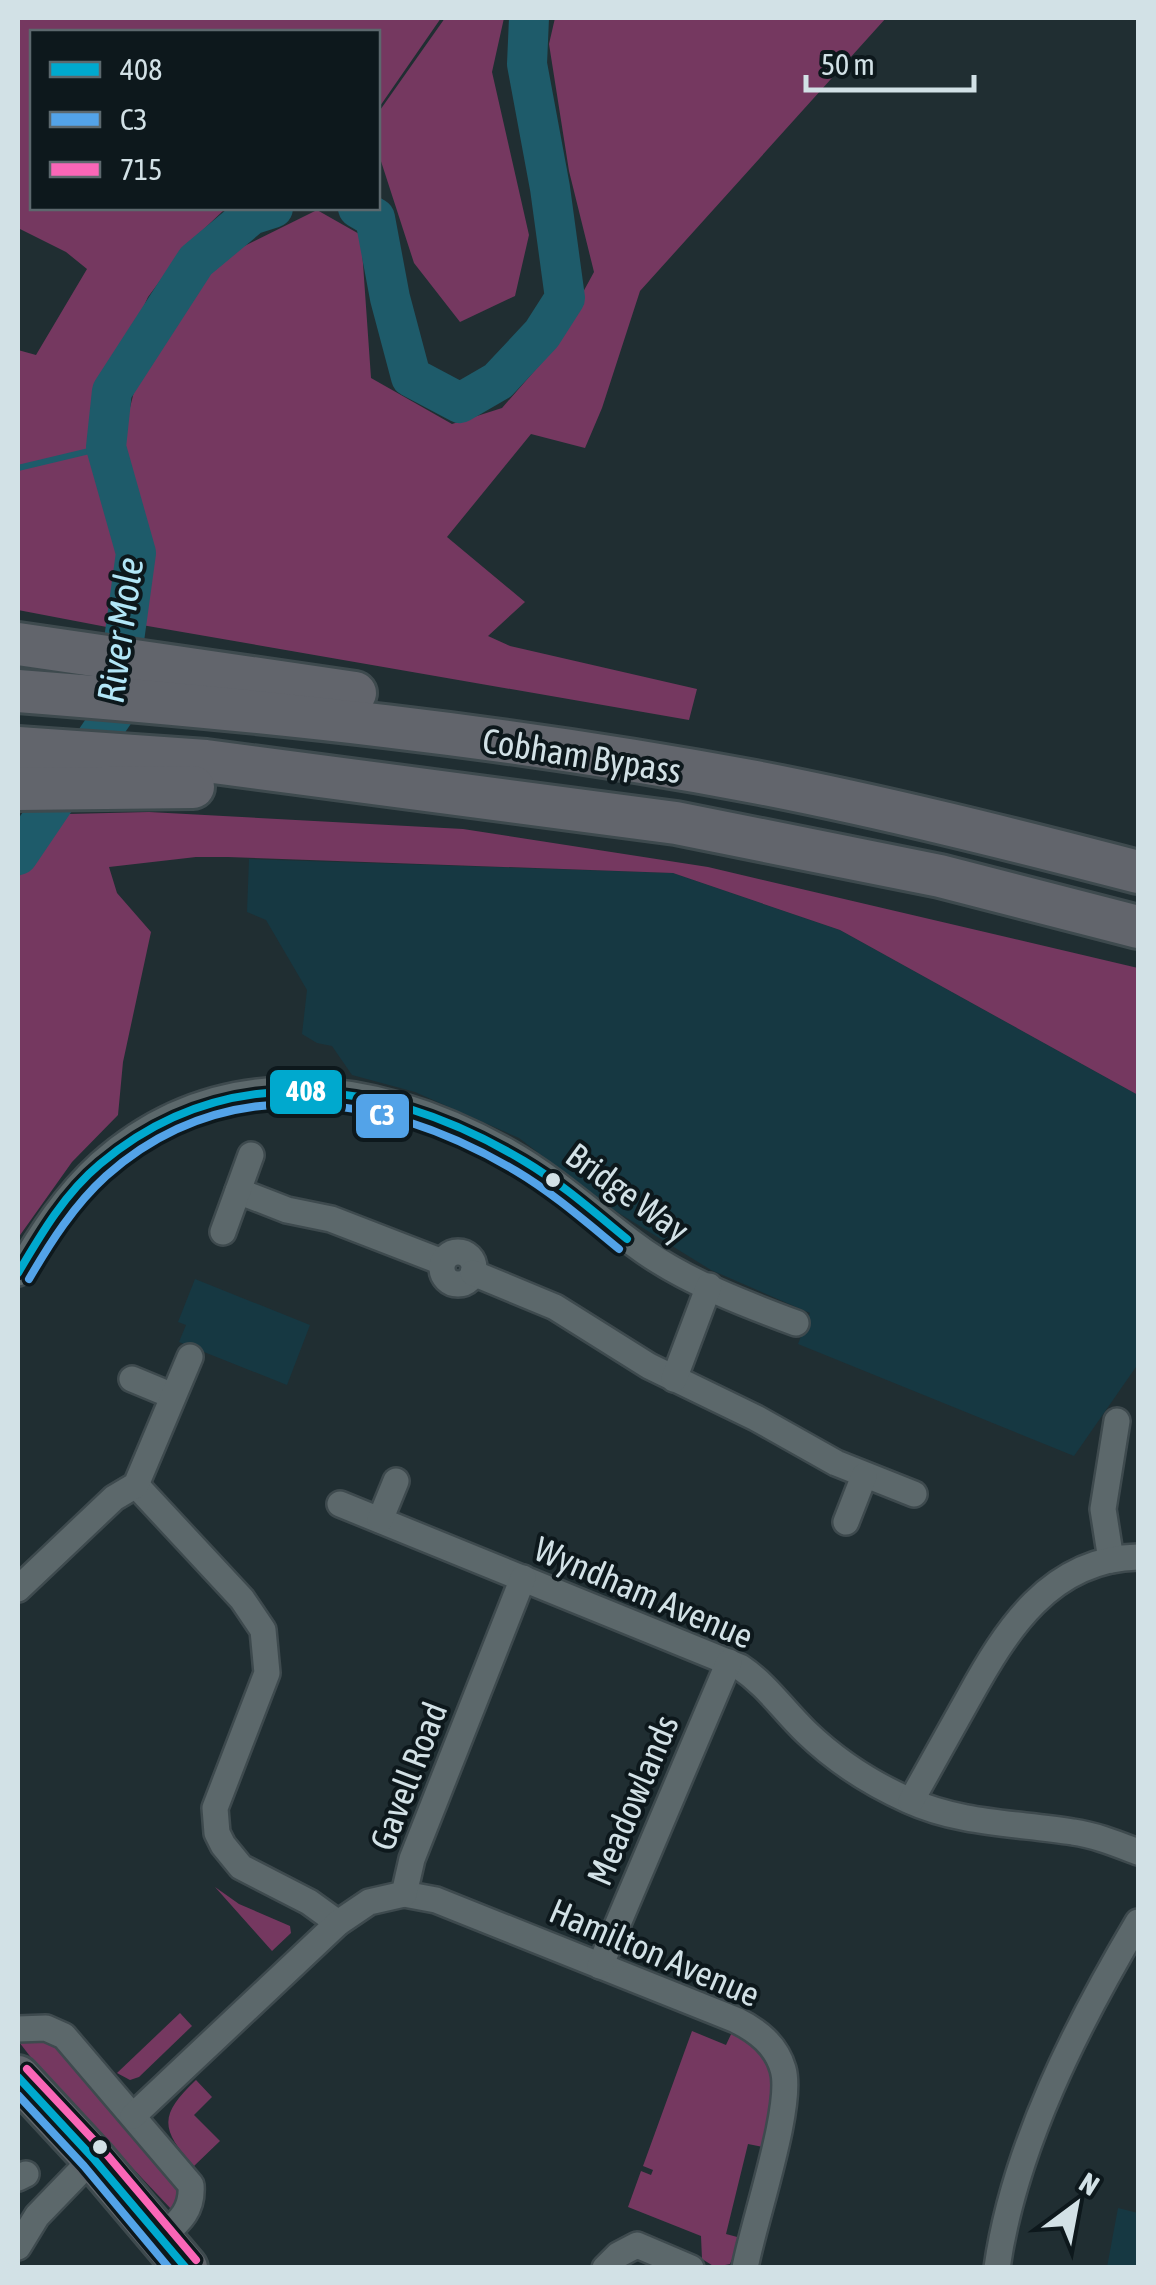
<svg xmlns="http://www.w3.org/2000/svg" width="1156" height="2285" viewBox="0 0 1156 2285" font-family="'Asap Condensed',sans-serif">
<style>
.built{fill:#163842}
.green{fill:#753860}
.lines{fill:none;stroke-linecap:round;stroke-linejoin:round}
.stream{stroke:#1e5b6a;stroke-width:6}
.river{stroke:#1e5b6a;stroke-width:40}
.minor-casing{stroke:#3e4a4e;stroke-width:30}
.primary-casing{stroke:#3e4a4e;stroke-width:48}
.trunk-casing{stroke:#3e4a4e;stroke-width:48}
.minor{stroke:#5c686b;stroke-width:25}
.primary{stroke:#60656b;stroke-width:42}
.trunk{stroke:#62656c;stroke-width:42}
.bus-1-casing{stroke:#0d181c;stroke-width:15}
.bus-2-casing{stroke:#0d181c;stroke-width:15}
.bus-3-casing{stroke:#0d181c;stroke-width:15}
.bus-1{stroke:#00a9ce;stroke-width:8}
.bus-2{stroke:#53a3e8;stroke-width:8}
.bus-3{stroke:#fa66b7;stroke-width:8}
.bus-dot{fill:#d2e1e6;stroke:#0d181c;stroke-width:4}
.labels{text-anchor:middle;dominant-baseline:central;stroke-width:8;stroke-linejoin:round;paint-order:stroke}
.street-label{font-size:35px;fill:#d2e1e6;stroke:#0d181c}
.water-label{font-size:38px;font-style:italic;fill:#b2e6f7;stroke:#0d181c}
.line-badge{stroke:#0d181c;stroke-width:4}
.badge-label{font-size:28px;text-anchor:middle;font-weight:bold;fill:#fff}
</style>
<rect width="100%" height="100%" fill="#202e32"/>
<g class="built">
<polygon points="249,859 673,873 840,930 1138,1095 1138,1364 1074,1456 798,1344 810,1313 711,1270 609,1207 519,1138 415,1092 352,1075 332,1046 317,1043 302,1034 307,990 266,920 247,912"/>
<polygon points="195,1279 310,1325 287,1385 179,1342 186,1325 178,1322"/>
<polygon points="1118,2208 1138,2213 1138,2267 1107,2267"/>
</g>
<g class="green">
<polygon points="18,18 441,18 378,109 378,32 32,32 32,208 226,208 186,246 148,297 111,376 93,445 94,470 124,552 112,628 18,610 18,399 20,395 18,394 18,350 36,355 87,269 66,252 18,228"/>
<polygon points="445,18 504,18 492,72 529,235 515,296 460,322 414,263 378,152 378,113"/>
<polygon points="555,18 886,18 640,291 602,408 585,448 531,434 447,537 525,602 488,636 510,646 697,689 689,720 136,624 145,572 141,521 121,443 138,376 218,259 317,210 361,235 371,378 452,424 502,408 550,353 594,272 569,171 549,44"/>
<polygon points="149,812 463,829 708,867 1138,968 1138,1095 840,930 673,873 228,857 196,857 109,867 117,893 151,932 123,1062 118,1115 72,1162 18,1238 18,878 68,814"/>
<polygon points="215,1887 239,1904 290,1926 291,1933 272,1951"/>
<polygon points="180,2013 192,2026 139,2077 130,2080 117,2073"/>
<polygon points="733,2030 765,2054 775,2084 763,2147 748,2144 726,2234 741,2238 730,2264 715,2267 702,2259 701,2236 628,2207 641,2171 651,2175 653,2170 643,2166 692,2031 726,2045"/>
<polygon points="49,2037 181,2187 176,2209 172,2210 43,2073 19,2042 22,2038"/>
<path d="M 196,2080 L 212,2097 L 194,2115 L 220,2141 L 194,2166 C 160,2129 159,2115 196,2080 Z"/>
</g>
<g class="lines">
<polyline class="stream" points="18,468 106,447"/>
<g class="river">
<polyline points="358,208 375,218 390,298 411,377 460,403 498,381 542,334 565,298 550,188 527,64 529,18"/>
<polyline points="18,855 114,713 136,553 106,447 112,391 196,261 251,215 273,208"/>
</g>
<defs>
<g id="minor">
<polyline points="238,1191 287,1210 331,1219 442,1262"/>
<polyline points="223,1232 251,1155"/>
<circle cx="458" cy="1268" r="16"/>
<path d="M 18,1273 C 41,1233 66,1195 100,1164 C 221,1056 378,1078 510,1153 C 559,1181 599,1220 645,1252 C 690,1283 745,1304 796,1323"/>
<polyline points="473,1273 555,1307 649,1366 756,1418 836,1463 914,1494"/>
<polyline points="132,1379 173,1396"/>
<polyline points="674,1379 709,1286"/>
<polyline points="136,1485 242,1599 263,1630 267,1673 215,1808 217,1833 223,1845 241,1867 309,1902 338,1923"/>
<path d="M 340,1504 L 740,1667 C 767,1685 783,1710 806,1732 C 835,1760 870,1783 908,1800 C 960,1824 1017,1823 1073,1832 C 1095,1835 1117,1844 1138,1852"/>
<polyline points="380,1520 396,1481"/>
<polyline points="846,1522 864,1476"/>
<polyline points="1111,1560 1103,1509 1117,1421"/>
<polyline points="18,1589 114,1498 136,1485 190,1357"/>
<path d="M 911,1801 C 930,1767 949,1733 968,1699 C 1006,1630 1050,1559 1138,1557"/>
<path d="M 404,1894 L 436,1900 L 736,2020 C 758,2031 776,2045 783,2069 C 794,2106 753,2223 745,2268"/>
<polyline points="600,1966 729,1662"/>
<path d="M 18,2029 L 46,2028 L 64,2036 L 191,2185 C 193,2210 180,2221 162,2237"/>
<polyline points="133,2116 338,1923 369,1902 404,1894 412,1859 523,1578"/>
<polyline points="18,2178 26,2174"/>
<polyline points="18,2247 37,2216 93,2158"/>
<polyline points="605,2268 618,2255 637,2245 691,2268"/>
<path d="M 997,2268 C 1014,2147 1077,2025 1138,1922"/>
</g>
<polyline id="primary" points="18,2077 93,2158 186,2268"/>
<g id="trunk">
<polyline points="18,644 355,693"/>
<path d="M 18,691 C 265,710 511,736 755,782 C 884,807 1011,839 1138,872"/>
<polyline points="18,748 206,761 676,823 940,876 1138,927"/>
<polyline points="18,789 193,787"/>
</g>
</defs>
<use href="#minor" class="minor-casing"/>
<use href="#primary" class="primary-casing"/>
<use href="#trunk" class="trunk-casing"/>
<use href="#minor" class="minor"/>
<use href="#primary" class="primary"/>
<use href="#trunk" class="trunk"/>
<defs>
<g id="bus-1">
<path d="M 18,1273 C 41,1234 65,1193 100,1164 C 228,1056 389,1080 524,1161 C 561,1183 594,1212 627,1239"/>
<polyline points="18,2077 93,2158 186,2268"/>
</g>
<g id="bus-2">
<path d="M 29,1279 C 50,1243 74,1205 106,1176 C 227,1068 386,1094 516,1171 C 553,1193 586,1222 619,1249"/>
<polyline points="18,2095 84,2166 169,2268"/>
</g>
<polyline id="bus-3" points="27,2069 103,2150 196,2260"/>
</defs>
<use href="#bus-1" class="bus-1-casing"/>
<use href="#bus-2" class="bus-2-casing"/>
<use href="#bus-3" class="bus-3-casing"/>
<use href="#bus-1" class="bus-1"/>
<use href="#bus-2" class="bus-2"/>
<use href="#bus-3" class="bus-3"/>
</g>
<g class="bus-dot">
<circle cx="553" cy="1180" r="9"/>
<circle cx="100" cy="2147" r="9"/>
</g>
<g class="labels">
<g class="street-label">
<text transform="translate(582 755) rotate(9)">Cobham Bypass</text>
<text transform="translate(628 1192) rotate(36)">Bridge Way</text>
<text transform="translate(644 1592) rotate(23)">Wyndham Avenue</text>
<text transform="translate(408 1776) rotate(-69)">Gavell Road</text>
<text transform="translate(632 1800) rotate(-67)">Meadowlands</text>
<text transform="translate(655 1952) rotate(23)">Hamilton Avenue</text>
</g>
<g class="water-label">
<text transform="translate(120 630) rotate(-82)">River Mole</text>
</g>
</g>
<g class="line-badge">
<rect x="268" y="1068" width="76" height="48" rx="10" fill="#00a9ce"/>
<rect x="354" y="1092" width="57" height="48" rx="10" fill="#53a3e8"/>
</g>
<g class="badge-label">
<text x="306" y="1101">408</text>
<text x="382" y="1125">C3</text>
</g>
<rect width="1156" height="2285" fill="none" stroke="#d2e1e6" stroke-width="40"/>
<rect x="30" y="30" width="350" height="180" fill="#0d181c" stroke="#5c686d" stroke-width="2.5"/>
<rect x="50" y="62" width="50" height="15" fill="#00a9ce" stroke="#5c686d" stroke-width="2.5"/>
<text x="120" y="80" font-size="30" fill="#d2e1e6">408</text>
<rect x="50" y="112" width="50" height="15" fill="#53a3e8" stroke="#5c686d" stroke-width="2.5"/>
<text x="120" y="130" font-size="30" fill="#d2e1e6">C3</text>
<rect x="50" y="162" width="50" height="15" fill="#fa66b7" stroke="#5c686d" stroke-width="2.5"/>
<text x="120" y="180" font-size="30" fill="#d2e1e6">715</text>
<g transform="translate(1076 2205) rotate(32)" stroke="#0d181c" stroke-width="8" paint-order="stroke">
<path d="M0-8L18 38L0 25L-18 38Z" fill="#d2e1e6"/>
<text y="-15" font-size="28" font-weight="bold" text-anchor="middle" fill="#d2e1e6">N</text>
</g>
<path d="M806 75v15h168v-15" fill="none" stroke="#d2e1e6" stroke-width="5"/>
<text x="821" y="75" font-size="30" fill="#d2e1e6" stroke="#0d181c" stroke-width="8" paint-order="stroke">50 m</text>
</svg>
